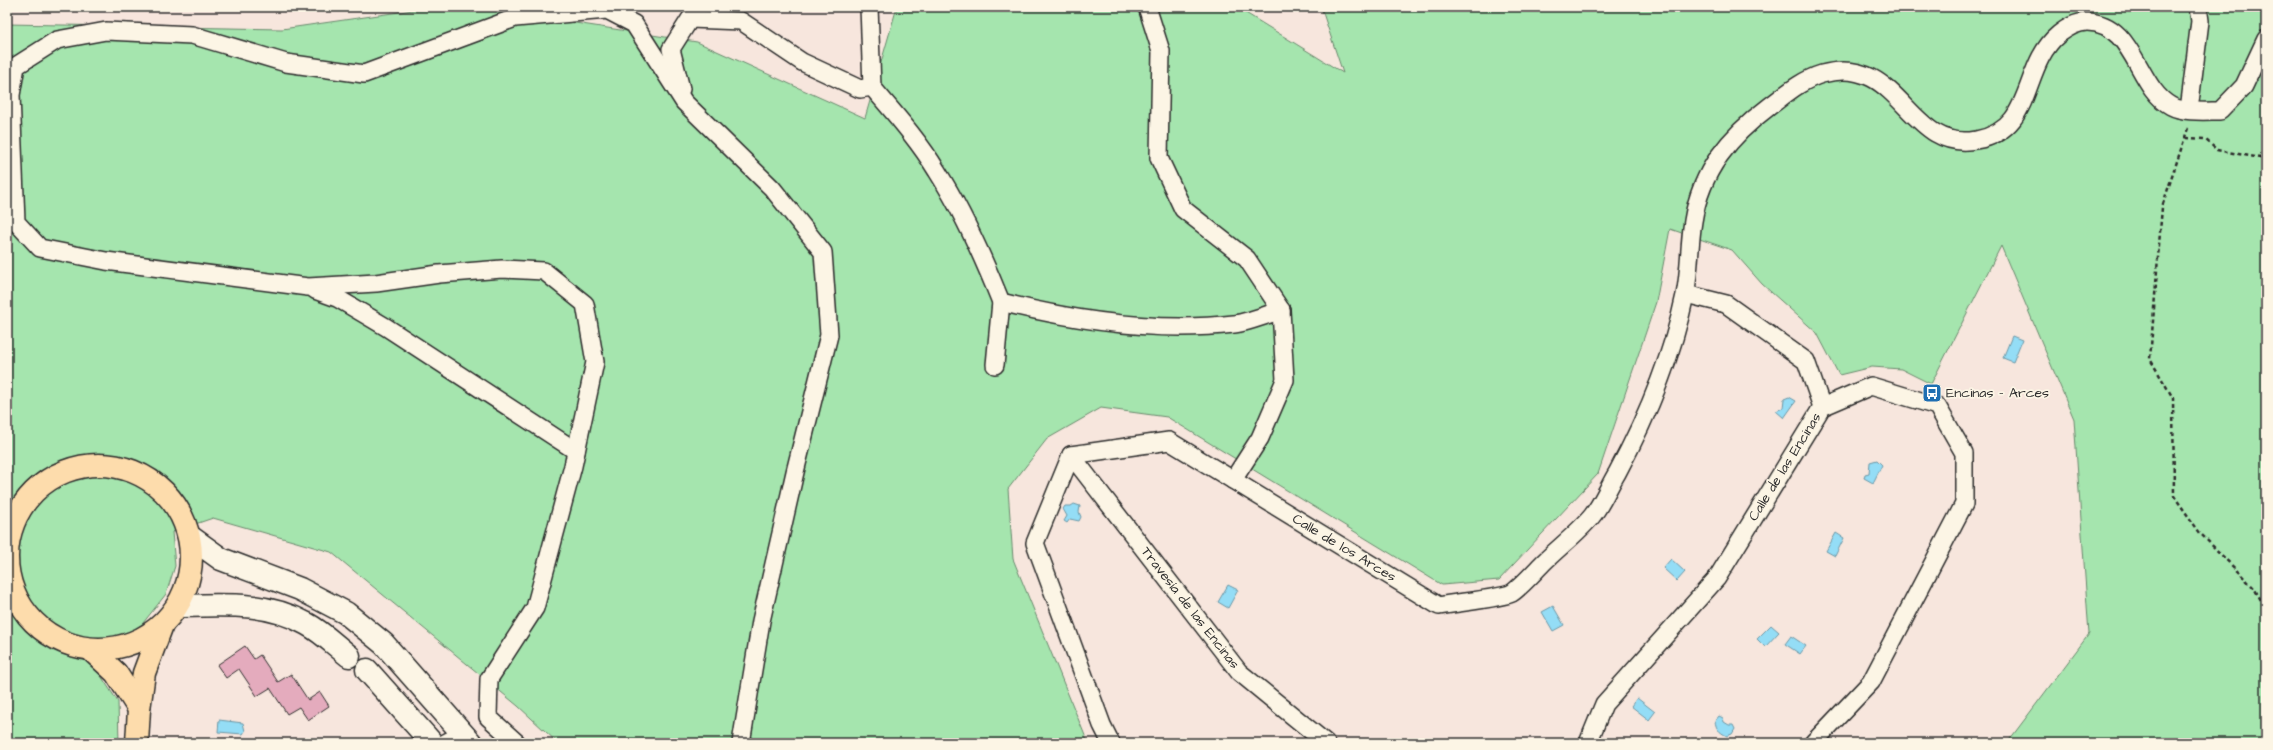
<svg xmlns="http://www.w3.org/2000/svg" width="2273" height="750" viewBox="0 0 2273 750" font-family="'Architects Daughter',sans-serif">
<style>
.green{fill:#a5e5ae;stroke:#68886c}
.water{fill:#94ddf6;stroke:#6a96a5}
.building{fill:#e4abbd;stroke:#2b2b2b}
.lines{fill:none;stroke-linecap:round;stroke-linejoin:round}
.minor-casing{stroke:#2b2b2b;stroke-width:20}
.tertiary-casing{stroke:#2b2b2b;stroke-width:25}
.primary-casing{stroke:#2b2b2b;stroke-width:25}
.motorway-casing{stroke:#2b2b2b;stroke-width:25}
.path{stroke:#2b2b2b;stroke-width:2.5;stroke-dasharray:4 3;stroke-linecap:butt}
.minor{stroke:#fcf5e5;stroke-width:17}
.tertiary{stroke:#fcf5e5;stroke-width:22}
.primary{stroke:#fddcac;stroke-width:22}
.motorway{stroke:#fddcac;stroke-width:22}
.labels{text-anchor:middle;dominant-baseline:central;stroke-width:3.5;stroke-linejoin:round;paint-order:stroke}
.poi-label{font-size:14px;fill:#2b2b2b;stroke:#fcf5e5;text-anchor:start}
.street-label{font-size:14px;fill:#2b2b2b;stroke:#fcf5e5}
</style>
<rect width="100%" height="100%" fill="#f7e6dd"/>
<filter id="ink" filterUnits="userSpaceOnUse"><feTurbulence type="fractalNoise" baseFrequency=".025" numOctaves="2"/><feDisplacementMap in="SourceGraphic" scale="8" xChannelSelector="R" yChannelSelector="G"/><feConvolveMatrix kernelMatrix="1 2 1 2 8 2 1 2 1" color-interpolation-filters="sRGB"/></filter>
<g filter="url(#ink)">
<polygon class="green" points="434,7 473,7 697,42 865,118 897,7 1236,7 1343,73 1321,7 2266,7 2266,743 2007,743 2089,634 2074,419 2001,246 1931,384 1901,369 1872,367 1839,375 1817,333 1762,284 1732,250 1670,229 1656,302 1598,474 1499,580 1442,585 1167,417 1101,408 1047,439 1008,489 1013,559 1088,743 558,743 518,706 331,552 213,518 172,532 175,566 166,594 101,676 118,702 119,743 7,743 7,24 282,29"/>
<g class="water">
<polygon points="2012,336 2022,340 2013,362 2003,358"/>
<polygon points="1789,397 1796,401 1784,418 1776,411 1783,408 1784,399"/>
<polygon points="1877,460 1882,465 1873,483 1864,478 1865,474 1869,473 1870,462"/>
<polygon points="1074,504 1080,506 1079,512 1081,517 1079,521 1070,519 1067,523 1064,521 1067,516 1063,509 1065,506 1071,506"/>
<polygon points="1836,533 1844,538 1835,556 1826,551"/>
<polygon points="1671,559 1685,572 1677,581 1663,568"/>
<polygon points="1228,585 1238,590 1228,608 1218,602"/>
<polygon points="1553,606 1564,625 1553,631 1542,612"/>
<polygon points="1771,625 1779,632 1765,647 1757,639"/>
<polygon points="1791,636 1806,646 1800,654 1785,644"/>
<polygon points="1637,698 1655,712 1649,720 1631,706"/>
<path d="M 1719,716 L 1723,718 L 1724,722 L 1729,725 L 1733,725 L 1735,729 L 1732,734 L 1727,736 C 1719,732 1716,729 1715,721 Z"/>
<polygon points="219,720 243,723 245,731 243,734 218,732"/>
</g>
<polygon class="building" points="245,646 254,659 260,655 278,682 291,674 308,700 320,692 329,706 308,720 299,707 287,714 270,688 257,696 239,669 226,678 217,665"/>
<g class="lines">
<defs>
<g id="minor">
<polyline points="1147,7 1161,51 1159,158 1183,209 1247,259 1281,310 1285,380 1260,438 1233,480"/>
<path d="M 872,87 C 895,114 919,141 937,171 C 963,212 983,257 1001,302 C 1076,321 1156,333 1234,324 C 1249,322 1266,315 1281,310"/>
<polyline points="681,89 671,49 690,19 741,21 802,62 860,89 872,87 869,7"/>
<polyline points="2189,110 2200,21 2198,7"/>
<polyline points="315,290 337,298 386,327 576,451"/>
<polyline points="1686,294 1726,304 1806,361 1822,407"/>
<polyline points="995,365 1001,302"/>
<polyline points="1071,455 1239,672 1326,743"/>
<polyline points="445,743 464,733"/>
<polyline points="517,743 488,717 489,679 535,608 573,466 595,362 585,304 544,271 502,269 439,274 376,283 308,287 106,261 40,248 16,222 11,95 16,66 57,40 106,31 192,35 286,63 364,74 515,18 607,10 634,24 684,102 772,188 823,252 829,335 795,472 761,621 741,743"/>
<path d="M 1111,743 L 1102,725 L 1035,543 L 1071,455 L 1169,441 L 1439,606 C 1453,603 1503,598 1512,593 C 1523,585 1534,572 1543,563 C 1559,547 1578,533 1592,516 C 1602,504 1609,486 1617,473 C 1647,417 1672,358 1685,295 C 1690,271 1689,245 1693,221 C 1701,170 1730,136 1770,106 C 1786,94 1802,80 1822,74 C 1901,52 1907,153 1976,140 C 2036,130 2020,66 2059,34 C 2067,28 2076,22 2087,22 C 2135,23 2136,87 2171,106 C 2184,113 2206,111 2220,111 L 2244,86 L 2266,39"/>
<polyline points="1588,743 1604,704 1717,578 1822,407 1871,386 1937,406 1964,453 1964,504 1871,682 1813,743"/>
</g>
<g id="tertiary">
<polyline points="189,536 221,559 300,589 346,613 384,644 471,743"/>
<path d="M 178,606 C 223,605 266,601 307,624 C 322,632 335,645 349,656"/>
<polyline points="367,670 432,743"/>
</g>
<circle id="primary" cx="99" cy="557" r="92"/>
<g id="motorway">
<polyline points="90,649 116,673 139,709"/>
<polyline points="137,743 139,709 144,673 162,625"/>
</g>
</defs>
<use href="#minor" class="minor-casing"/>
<use href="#tertiary" class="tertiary-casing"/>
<use href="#primary" class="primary-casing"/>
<use href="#motorway" class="motorway-casing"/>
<g class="path">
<polyline points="2188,128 2162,207 2150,359 2173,398 2174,496 2200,533 2254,588 2266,609"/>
<polyline points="2186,138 2205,139 2217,150 2266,159"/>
</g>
<use href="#minor" class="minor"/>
<use href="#tertiary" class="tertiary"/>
<use href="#primary" class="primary"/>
<use href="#motorway" class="motorway"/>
</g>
</g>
<defs>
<symbol id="bus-square" viewBox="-11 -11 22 22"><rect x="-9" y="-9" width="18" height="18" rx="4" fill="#1f6fb2" stroke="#fcf5e5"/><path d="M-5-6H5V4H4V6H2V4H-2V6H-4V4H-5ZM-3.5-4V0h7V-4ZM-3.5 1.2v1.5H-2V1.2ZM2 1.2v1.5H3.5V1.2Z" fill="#fff"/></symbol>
</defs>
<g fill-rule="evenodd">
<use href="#bus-square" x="1921" y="382" width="22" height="22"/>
</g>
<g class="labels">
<g class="poi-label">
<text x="1946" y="393">Encinas - Arces</text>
</g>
<g class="street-label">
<text transform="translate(1785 467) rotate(-58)">Calle de las Encinas</text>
<text transform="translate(1344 548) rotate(31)">Calle de los Arces</text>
<text transform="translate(1190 608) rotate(52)">Travesía de las Encinas</text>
</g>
</g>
<rect width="2273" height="750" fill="none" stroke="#fcf5e5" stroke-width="24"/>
<rect x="12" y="12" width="2249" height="726" fill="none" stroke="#2b2b2b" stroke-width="1.5" filter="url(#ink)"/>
</svg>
